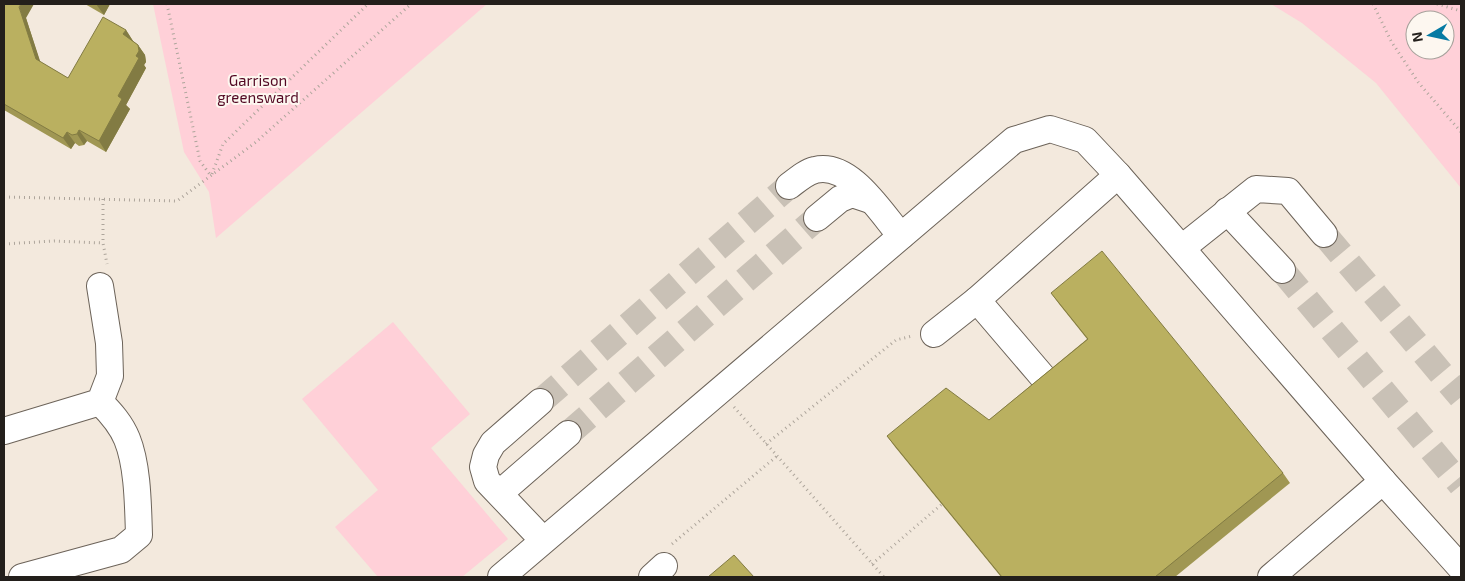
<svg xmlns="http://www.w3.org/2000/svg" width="1465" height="581" viewBox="0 0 1465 581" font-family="'Exo 2',sans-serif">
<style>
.green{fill:#ffd0d8;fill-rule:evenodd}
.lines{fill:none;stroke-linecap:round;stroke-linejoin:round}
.minor-tunnel{stroke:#c9c1b6;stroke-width:26;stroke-dasharray:26 13;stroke-linecap:butt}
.minor-casing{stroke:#6c6359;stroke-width:28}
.path{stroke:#ada59b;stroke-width:3;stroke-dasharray:1 4;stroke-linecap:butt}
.minor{stroke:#fff;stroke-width:26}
.wall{fill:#a09753}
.shaded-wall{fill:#827b43}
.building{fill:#bab060;stroke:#827b43}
.labels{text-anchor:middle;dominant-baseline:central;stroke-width:4;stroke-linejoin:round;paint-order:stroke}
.park-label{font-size:15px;fill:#520722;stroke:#fdf7f0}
</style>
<rect width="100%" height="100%" fill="#f3e9dd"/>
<g class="green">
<polygon points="153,4 487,4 216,238 209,192 184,152"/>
<path d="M 1271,4 L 1461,4 L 1461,188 L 1376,83 L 1302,23 ZM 1415,20 L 1445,20 L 1445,50 L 1415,50 Z"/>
<polygon points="393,322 470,414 431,448 508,539 462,577 378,577 335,527 378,490 302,399"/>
</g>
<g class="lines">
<g class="minor-tunnel">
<polyline points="1324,234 1461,397"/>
<polyline points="1282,270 1461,485"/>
<polyline points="540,402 789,186"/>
<polyline points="568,434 817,218"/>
</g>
<defs>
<g id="minor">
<path d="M 789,186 C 797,180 806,172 815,170 C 850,161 881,213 901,236"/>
<polyline points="1227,211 1282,270"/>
<polyline points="817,218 840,199 852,194 870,200"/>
<polyline points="1182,248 1256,189 1288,191 1324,234"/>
<polyline points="934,334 977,300"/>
<polyline points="1042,376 977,300 1118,175"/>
<polyline points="540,402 493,443 486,455 483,467 487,481 543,540"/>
<polyline points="4,431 100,402 110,376 109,343 100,286"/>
<polyline points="500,493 568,434"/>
<path d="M 22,577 L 121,550 L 139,535 C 138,507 138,466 127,439 C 121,424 111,413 100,402"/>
<polyline points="501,577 1014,140 1050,129 1085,140 1118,175 1383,481 1461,568"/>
<polyline points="652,577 664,566"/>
<polyline points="1271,577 1383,481"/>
</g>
</defs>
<use href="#minor" class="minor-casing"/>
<g class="path">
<polyline points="167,4 200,161 211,176"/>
<polyline points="1373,4 1391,41 1418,82 1461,132"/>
<polyline points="1437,4 1461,11"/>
<polyline points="212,174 223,144 368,4"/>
<polyline points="4,197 177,201 256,142 411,4"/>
<polyline points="103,199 103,243 107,264"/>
<polyline points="4,244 54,241 103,243"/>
<polyline points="734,407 884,577"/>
<polyline points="766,444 896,340 912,336"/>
<polyline points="672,544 777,456"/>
<polyline points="872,564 942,504"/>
</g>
<use href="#minor" class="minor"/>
</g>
<g class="wall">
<polygon points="4,4 26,18 40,62 68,78 126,30 133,41 138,45 145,55 146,62 144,65 146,68 126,105 130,109 106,152 87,141 84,145 79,146 75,143 71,149 4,110"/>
<polygon points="85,4 110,4 104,15"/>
<polygon points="1051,293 1283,473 1290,483 1175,577 1001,577 895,447 887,436 989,420 1087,339 1059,304"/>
</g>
<g class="shaded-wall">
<polygon points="21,4 34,4 26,18 43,70 36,59 19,7"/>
<polygon points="96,4 110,4 104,15"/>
<polygon points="126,30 133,41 131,45 123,34"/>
<polygon points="138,45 145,55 146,62 144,65 146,68 126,105 130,109 106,152 99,141 136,56"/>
<polygon points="79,130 87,141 84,145 77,134"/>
<polygon points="67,132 75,143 71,149 63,138"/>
</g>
<g class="building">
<polygon points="4,4 21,4 19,7 36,59 68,78 103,17 126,30 123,34 138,45 139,51 136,56 139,58 118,96 122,99 99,141 79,130 77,134 72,135 67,132 63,138 4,104"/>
<polygon points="1102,251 1283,473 1155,577 1002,577 887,436 946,388 989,420 1088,339 1051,293"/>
<polygon points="734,555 754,577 708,577"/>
</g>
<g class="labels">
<g class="park-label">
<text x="258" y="80">Garrison<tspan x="258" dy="17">greensward</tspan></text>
</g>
</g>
<rect width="1465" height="581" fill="none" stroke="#231f1b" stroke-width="10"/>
<g transform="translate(1430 35) rotate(261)"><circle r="24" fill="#fdf7f0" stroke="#a6a19b"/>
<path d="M0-4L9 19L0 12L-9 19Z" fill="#057aa3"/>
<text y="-8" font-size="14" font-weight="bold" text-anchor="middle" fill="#231f1b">N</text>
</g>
</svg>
